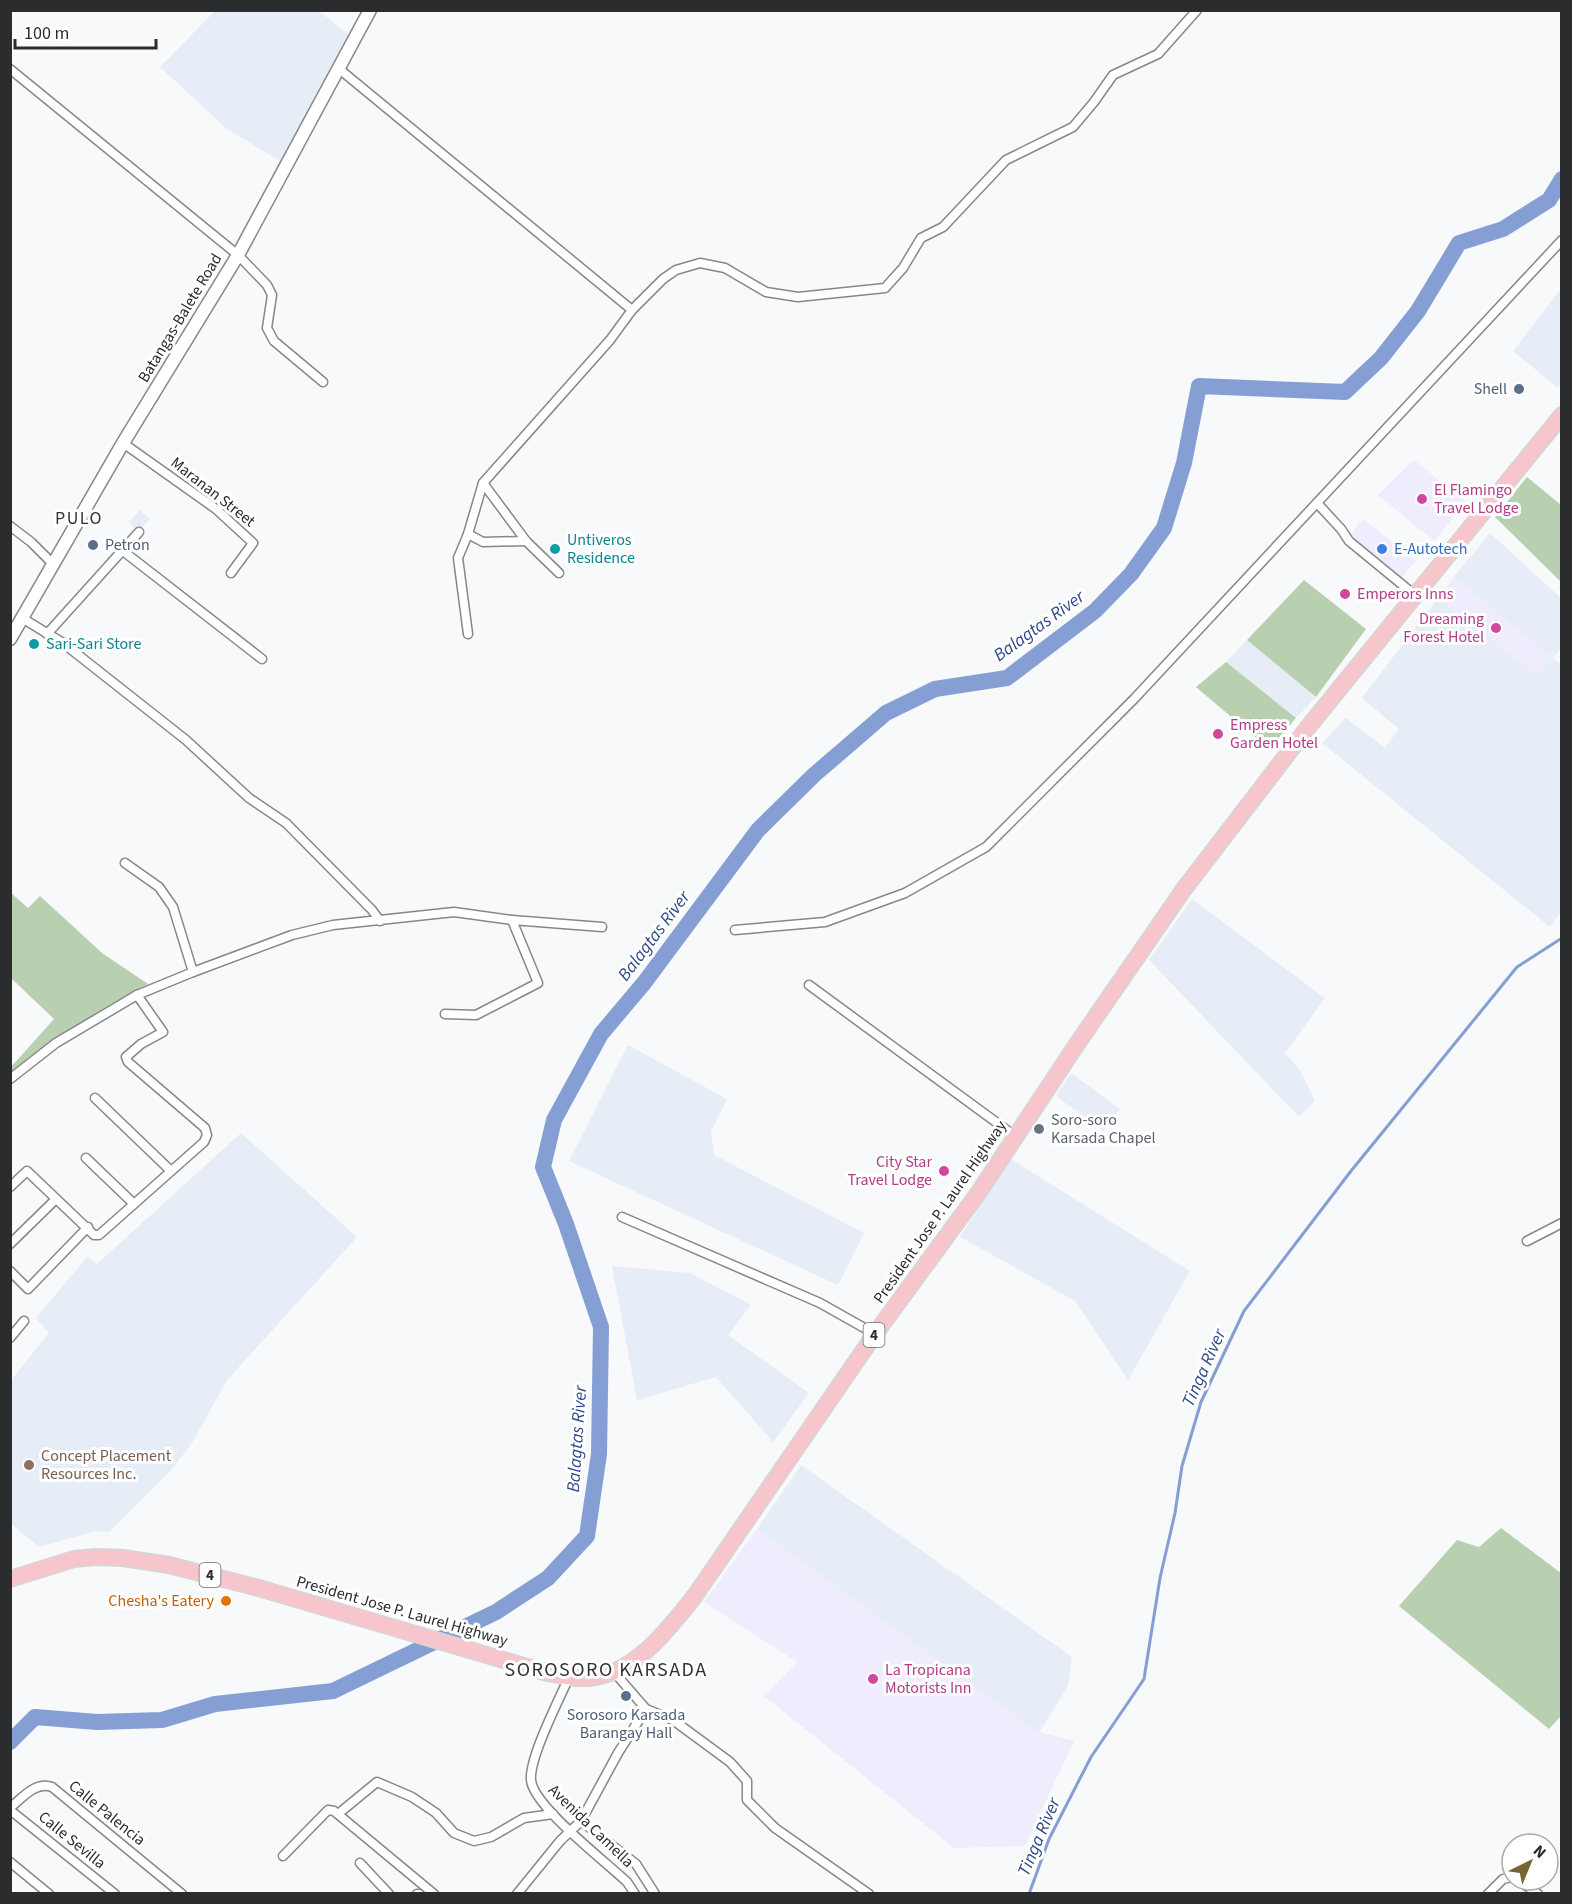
<svg xmlns="http://www.w3.org/2000/svg" width="1572" height="1904" viewBox="0 0 1572 1904" font-family="'Source Sans 3',sans-serif">
<style>
.commercial{fill:#efecfe}
.built{fill:#e7edf6}
.green{fill:#b8d0b0}
.lines{fill:none;stroke-linecap:round;stroke-linejoin:round}
.stream{stroke:#859ed3;stroke-width:3}
.river{stroke:#859ed3;stroke-width:16}
.street-casing{stroke:#858789;stroke-width:11}
.secondary-casing{stroke:#858789;stroke-width:15}
.highway-casing{stroke:#d5d5d5;stroke-width:18}
.street{stroke:#fff;stroke-width:8}
.secondary{stroke:#fff;stroke-width:12}
.highway{stroke:#f7c6cd;stroke-width:15}
.service-dot{fill:#5c6f8a;stroke:#fff;stroke-width:2}
.hotel-dot{fill:#d1479c;stroke:#fff;stroke-width:2}
.culture-dot{fill:#0f9aa8;stroke:#fff;stroke-width:2}
.shop-dot{fill:#3f7fe0;stroke:#fff;stroke-width:2}
.worship-dot{fill:#6b7280;stroke:#fff;stroke-width:2}
.education-dot{fill:#8d6e63;stroke:#fff;stroke-width:2}
.food-dot{fill:#e8710a;stroke:#fff;stroke-width:2}
.labels{text-anchor:middle;dominant-baseline:central;stroke-width:6;stroke-linejoin:round;paint-order:stroke}
.shield{fill:#fff;stroke:#6b6b6c;stroke-width:1.5}
.shield-label{font-size:15px;font-weight:bold;fill:#2b2c2d}
.street-label{font-size:16px;fill:#2b2c2d;stroke:#fff}
.service-label{font-size:16px;fill:#4e5e75;stroke:#fff;text-anchor:end}
.hotel-label{font-size:16px;fill:#b23c85;stroke:#fff;text-anchor:start}
.culture-label{font-size:16px;fill:#0d838f;stroke:#fff;text-anchor:start}
.shop-label{font-size:16px;fill:#366cbe;stroke:#fff;text-anchor:start}
.worship-label{font-size:16px;fill:#5b616d;stroke:#fff;text-anchor:start}
.education-label{font-size:16px;fill:#785e54;stroke:#fff;text-anchor:start}
.food-label{font-size:16px;fill:#c56008;stroke:#fff;text-anchor:end}
.neighbourhood-label{font-size:18px;letter-spacing:1.5px;fill:#303233;stroke:#fff}
.water-label{font-size:18px;font-style:italic;fill:#2c4789;stroke:#fff}
.quarter-label{font-size:20px;letter-spacing:1.5px;fill:#303233;stroke:#fff}
</style>
<rect width="100%" height="100%" fill="#f7f9fb"/>
<g class="commercial">
<polygon points="1414,460 1466,502 1434,541 1378,495"/>
<polygon points="1363,519 1416,561 1400,579 1348,536"/>
<polygon points="1454,577 1552,658 1537,675 1438,598"/>
<polygon points="757,1529 1039,1732 1074,1741 1025,1846 954,1848 764,1696 797,1662 704,1602"/>
</g>
<g class="built">
<polygon points="215,11 319,11 348,34 280,161 227,129 160,67"/>
<polygon points="1561,289 1562,383 1558,388 1513,351"/>
<polygon points="140,510 150,519 138,531 129,522"/>
<polygon points="1490,533 1561,598 1561,648 1553,658 1562,665 1562,910 1550,927 1322,743 1346,718 1385,748 1399,729 1362,698 1438,598 1537,675 1552,658 1454,577"/>
<polygon points="1247,640 1316,697 1296,718 1226,662"/>
<polygon points="1192,899 1325,998 1285,1053 1300,1070 1315,1101 1299,1117 1149,960"/>
<polygon points="628,1045 727,1099 711,1131 714,1155 864,1233 838,1285 569,1161"/>
<polygon points="1071,1073 1120,1109 1103,1131 1056,1096"/>
<polygon points="241,1133 357,1237 227,1380 192,1443 172,1469 109,1532 95,1531 39,1547 10,1523 11,1380 49,1333 36,1318 87,1257 97,1264"/>
<polygon points="1011,1159 1190,1271 1128,1380 1075,1301 960,1237"/>
<polygon points="612,1266 690,1273 751,1305 728,1335 809,1393 773,1442 716,1377 637,1400"/>
<polygon points="801,1465 1072,1657 1068,1686 1039,1733 757,1529"/>
</g>
<g class="green">
<polygon points="1527,477 1561,505 1561,582 1495,517"/>
<polygon points="1304,580 1366,629 1316,697 1247,640"/>
<polygon points="1226,662 1296,718 1269,749 1196,687"/>
<path d="M 11,893 L 28,908 L 40,896 L 102,953 L 148,984 C 98,1009 54,1040 11,1074 L 11,1067 L 54,1019 L 11,978 Z"/>
<polygon points="1501,1528 1561,1573 1561,1716 1549,1729 1399,1606 1457,1540 1479,1547"/>
</g>
<g class="lines">
<polyline class="stream" points="1029,1894 1049,1839 1091,1757 1144,1679 1160,1578 1175,1513 1182,1466 1201,1402 1244,1311 1351,1171 1517,967 1562,938"/>
<polyline class="river" points="10,1742 35,1717 97,1722 162,1720 215,1704 333,1691 496,1612 548,1578 587,1536 599,1454 601,1327 566,1224 543,1167 554,1120 601,1034 644,983 758,830 814,775 886,713 935,689 1007,678 1095,611 1131,574 1164,528 1184,463 1199,386 1345,392 1381,358 1418,311 1459,243 1503,229 1549,200 1562,179"/>
<defs>
<g id="street">
<polyline points="338,68 632,310"/>
<polyline points="10,69 238,255 267,285 272,295 267,328 274,341 323,382"/>
<polyline points="123,443 216,509 253,543 231,573"/>
<polyline points="483,483 526,541 559,573"/>
<polyline points="1317,503 1341,529 1349,541 1416,596"/>
<polyline points="10,526 31,542 54,565"/>
<polyline points="468,534 483,542 526,541"/>
<polyline points="123,551 262,659"/>
<polyline points="22,618 63,643 186,740 249,798 286,823 372,910 380,921"/>
<polyline points="47,634 139,532"/>
<polyline points="468,634 458,558 468,534 483,483 610,340 632,310 663,279 676,270 700,263 725,268 766,292 798,297 885,288 903,268 921,238 943,227 1006,160 1073,127 1094,102 1113,75 1158,54 1197,10"/>
<polyline points="125,863 159,887 173,907 193,972"/>
<polyline points="735,930 825,922 905,893 986,847 1134,699 1562,240"/>
<polyline points="809,985 1015,1136"/>
<polyline points="445,1014 476,1015 538,983 512,920"/>
<polyline points="10,1079 56,1043 137,995 193,972 292,935 333,925 454,912 512,920 602,927"/>
<polyline points="95,1098 171,1171"/>
<polyline points="86,1158 134,1204"/>
<polyline points="10,1187 27,1171 94,1235 99,1235 204,1142 207,1135 205,1128 128,1062 126,1057 141,1044 163,1032 137,995"/>
<polyline points="622,1217 820,1303 875,1334"/>
<polyline points="1527,1241 1562,1223"/>
<polyline points="10,1244 56,1199"/>
<polyline points="10,1271 28,1289 88,1227"/>
<polyline points="10,1338 24,1321"/>
<polyline points="614,1672 646,1709 673,1720 730,1762 747,1781 747,1800 775,1828 869,1894"/>
<path d="M 569,1677 C 559,1700 529,1758 531,1780 C 533,1806 606,1862 627,1882 L 635,1894"/>
<path d="M 10,1808 C 23,1797 36,1781 52,1787 L 182,1894"/>
<polyline points="10,1810 115,1894"/>
<polyline points="338,1814 377,1782 412,1797 436,1813 454,1833 474,1841 491,1837 524,1818 553,1814"/>
<polyline points="581,1821 636,1864 655,1894"/>
<polyline points="283,1856 328,1810 334,1811 434,1894"/>
<polyline points="10,1862 49,1894"/>
<polyline points="360,1863 389,1894"/>
<polyline points="1518,1880 1538,1894"/>
<polyline points="417,1894 419,1894"/>
<polyline points="517,1894 560,1841 581,1821 618,1753 646,1709"/>
<polyline points="1488,1894 1503,1879 1512,1877"/>
</g>
<polyline id="secondary" points="10,639 123,443 238,255 370,10"/>
<path id="highway" d="M 10,1579 L 74,1559 L 96,1557 L 123,1558 L 169,1565 L 255,1587 L 548,1673 C 563,1676 580,1680 595,1677 C 638,1670 668,1629 694,1597 L 875,1334 L 979,1192 L 1077,1044 L 1184,889 L 1309,726 L 1562,415"/>
</defs>
<use href="#street" class="street-casing"/>
<use href="#secondary" class="secondary-casing"/>
<use href="#highway" class="highway-casing"/>
<use href="#street" class="street"/>
<use href="#secondary" class="secondary"/>
<use href="#highway" class="highway"/>
</g>
<g class="service-dot">
<circle cx="1519" cy="389" r="6"/>
<circle cx="93" cy="545" r="6"/>
<circle cx="626" cy="1696" r="6"/>
</g>
<g class="hotel-dot">
<circle cx="1422" cy="499" r="6"/>
<circle cx="1345" cy="594" r="6"/>
<circle cx="1496" cy="628" r="6"/>
<circle cx="1218" cy="734" r="6"/>
<circle cx="944" cy="1171" r="6"/>
<circle cx="873" cy="1679" r="6"/>
</g>
<g class="culture-dot">
<circle cx="555" cy="549" r="6"/>
<circle cx="34" cy="644" r="6"/>
</g>
<circle class="shop-dot" cx="1382" cy="549" r="6"/>
<circle class="worship-dot" cx="1039" cy="1129" r="6"/>
<circle class="education-dot" cx="29" cy="1465" r="6"/>
<circle class="food-dot" cx="226" cy="1601" r="6"/>
<g class="labels">
<g class="shield">
<rect x="863.5" y="1323" width="21" height="24" rx="4.5"/>
<rect x="199.5" y="1563" width="21" height="24" rx="4.5"/>
</g>
<g class="shield-label">
<text x="874" y="1335">4</text>
<text x="210" y="1575">4</text>
</g>
<g class="street-label">
<text transform="translate(180 318) rotate(-59)">Batangas-Balete Road</text>
<text transform="translate(213 492) rotate(38)">Maranan Street</text>
<text transform="translate(940 1212) rotate(-55)">President Jose P. Laurel Highway</text>
<text transform="translate(402 1611) rotate(16)">President Jose P. Laurel Highway</text>
<text transform="translate(107 1813) rotate(39)">Calle Palencia</text>
<text transform="translate(591 1826) rotate(44)">Avenida Camella</text>
<text transform="translate(72 1840) rotate(39)">Calle Sevilla</text>
</g>
<g class="service-label">
<text x="1507" y="389">Shell</text>
<text x="105" y="545" text-anchor="start">Petron</text>
<text x="626" y="1715" text-anchor="middle">Sorosoro Karsada<tspan x="626" dy="18">Barangay Hall</tspan></text>
</g>
<g class="hotel-label">
<text x="1434" y="490">El Flamingo<tspan x="1434" dy="18">Travel Lodge</tspan></text>
<text x="1357" y="594">Emperors Inns</text>
<text x="1484" y="619" text-anchor="end">Dreaming<tspan x="1484" dy="18">Forest Hotel</tspan></text>
<text x="1230" y="725">Empress<tspan x="1230" dy="18">Garden Hotel</tspan></text>
<text x="932" y="1162" text-anchor="end">City Star<tspan x="932" dy="18">Travel Lodge</tspan></text>
<text x="885" y="1670">La Tropicana<tspan x="885" dy="18">Motorists Inn</tspan></text>
</g>
<g class="culture-label">
<text x="567" y="540">Untiveros<tspan x="567" dy="18">Residence</tspan></text>
<text x="46" y="644">Sari-Sari Store</text>
</g>
<g class="shop-label">
<text x="1394" y="549">E-Autotech</text>
</g>
<g class="worship-label">
<text x="1051" y="1120">Soro-soro<tspan x="1051" dy="18">Karsada Chapel</tspan></text>
</g>
<g class="education-label">
<text x="41" y="1456">Concept Placement<tspan x="41" dy="18">Resources Inc.</tspan></text>
</g>
<g class="food-label">
<text x="214" y="1601">Chesha's Eatery</text>
</g>
<g class="neighbourhood-label">
<text x="79" y="518">PULO</text>
</g>
<g class="water-label">
<text transform="translate(1039 626) rotate(-36)">Balagtas River</text>
<text transform="translate(654 936) rotate(-53)">Balagtas River</text>
<text transform="translate(1204 1368) rotate(-66)">Tinga River</text>
<text transform="translate(577 1439) rotate(-86)">Balagtas River</text>
<text transform="translate(1039 1837) rotate(-67)">Tinga River</text>
</g>
<g class="quarter-label">
<text x="606" y="1670">SOROSORO KARSADA</text>
</g>
</g>
<rect width="1572" height="1904" fill="none" stroke="#2b2c2d" stroke-width="24"/>
<g transform="translate(1530 1862) rotate(43)"><circle r="28" fill="#ffffff" stroke="#aaabab" stroke-width="1.5"/>
<path d="M0-4.5L10 22L0 15L-10 22Z" fill="#736734"/>
<text y="-9" font-size="16" font-weight="bold" text-anchor="middle" fill="#2b2c2d">N</text>
</g>
<path d="M15 39v9h141v-9" fill="none" stroke="#2b2c2d" stroke-width="3"/>
<text x="24" y="39" font-size="18" fill="#2b2c2d" stroke="#ffffff" stroke-width="4.5" paint-order="stroke">100 m</text>
</svg>
